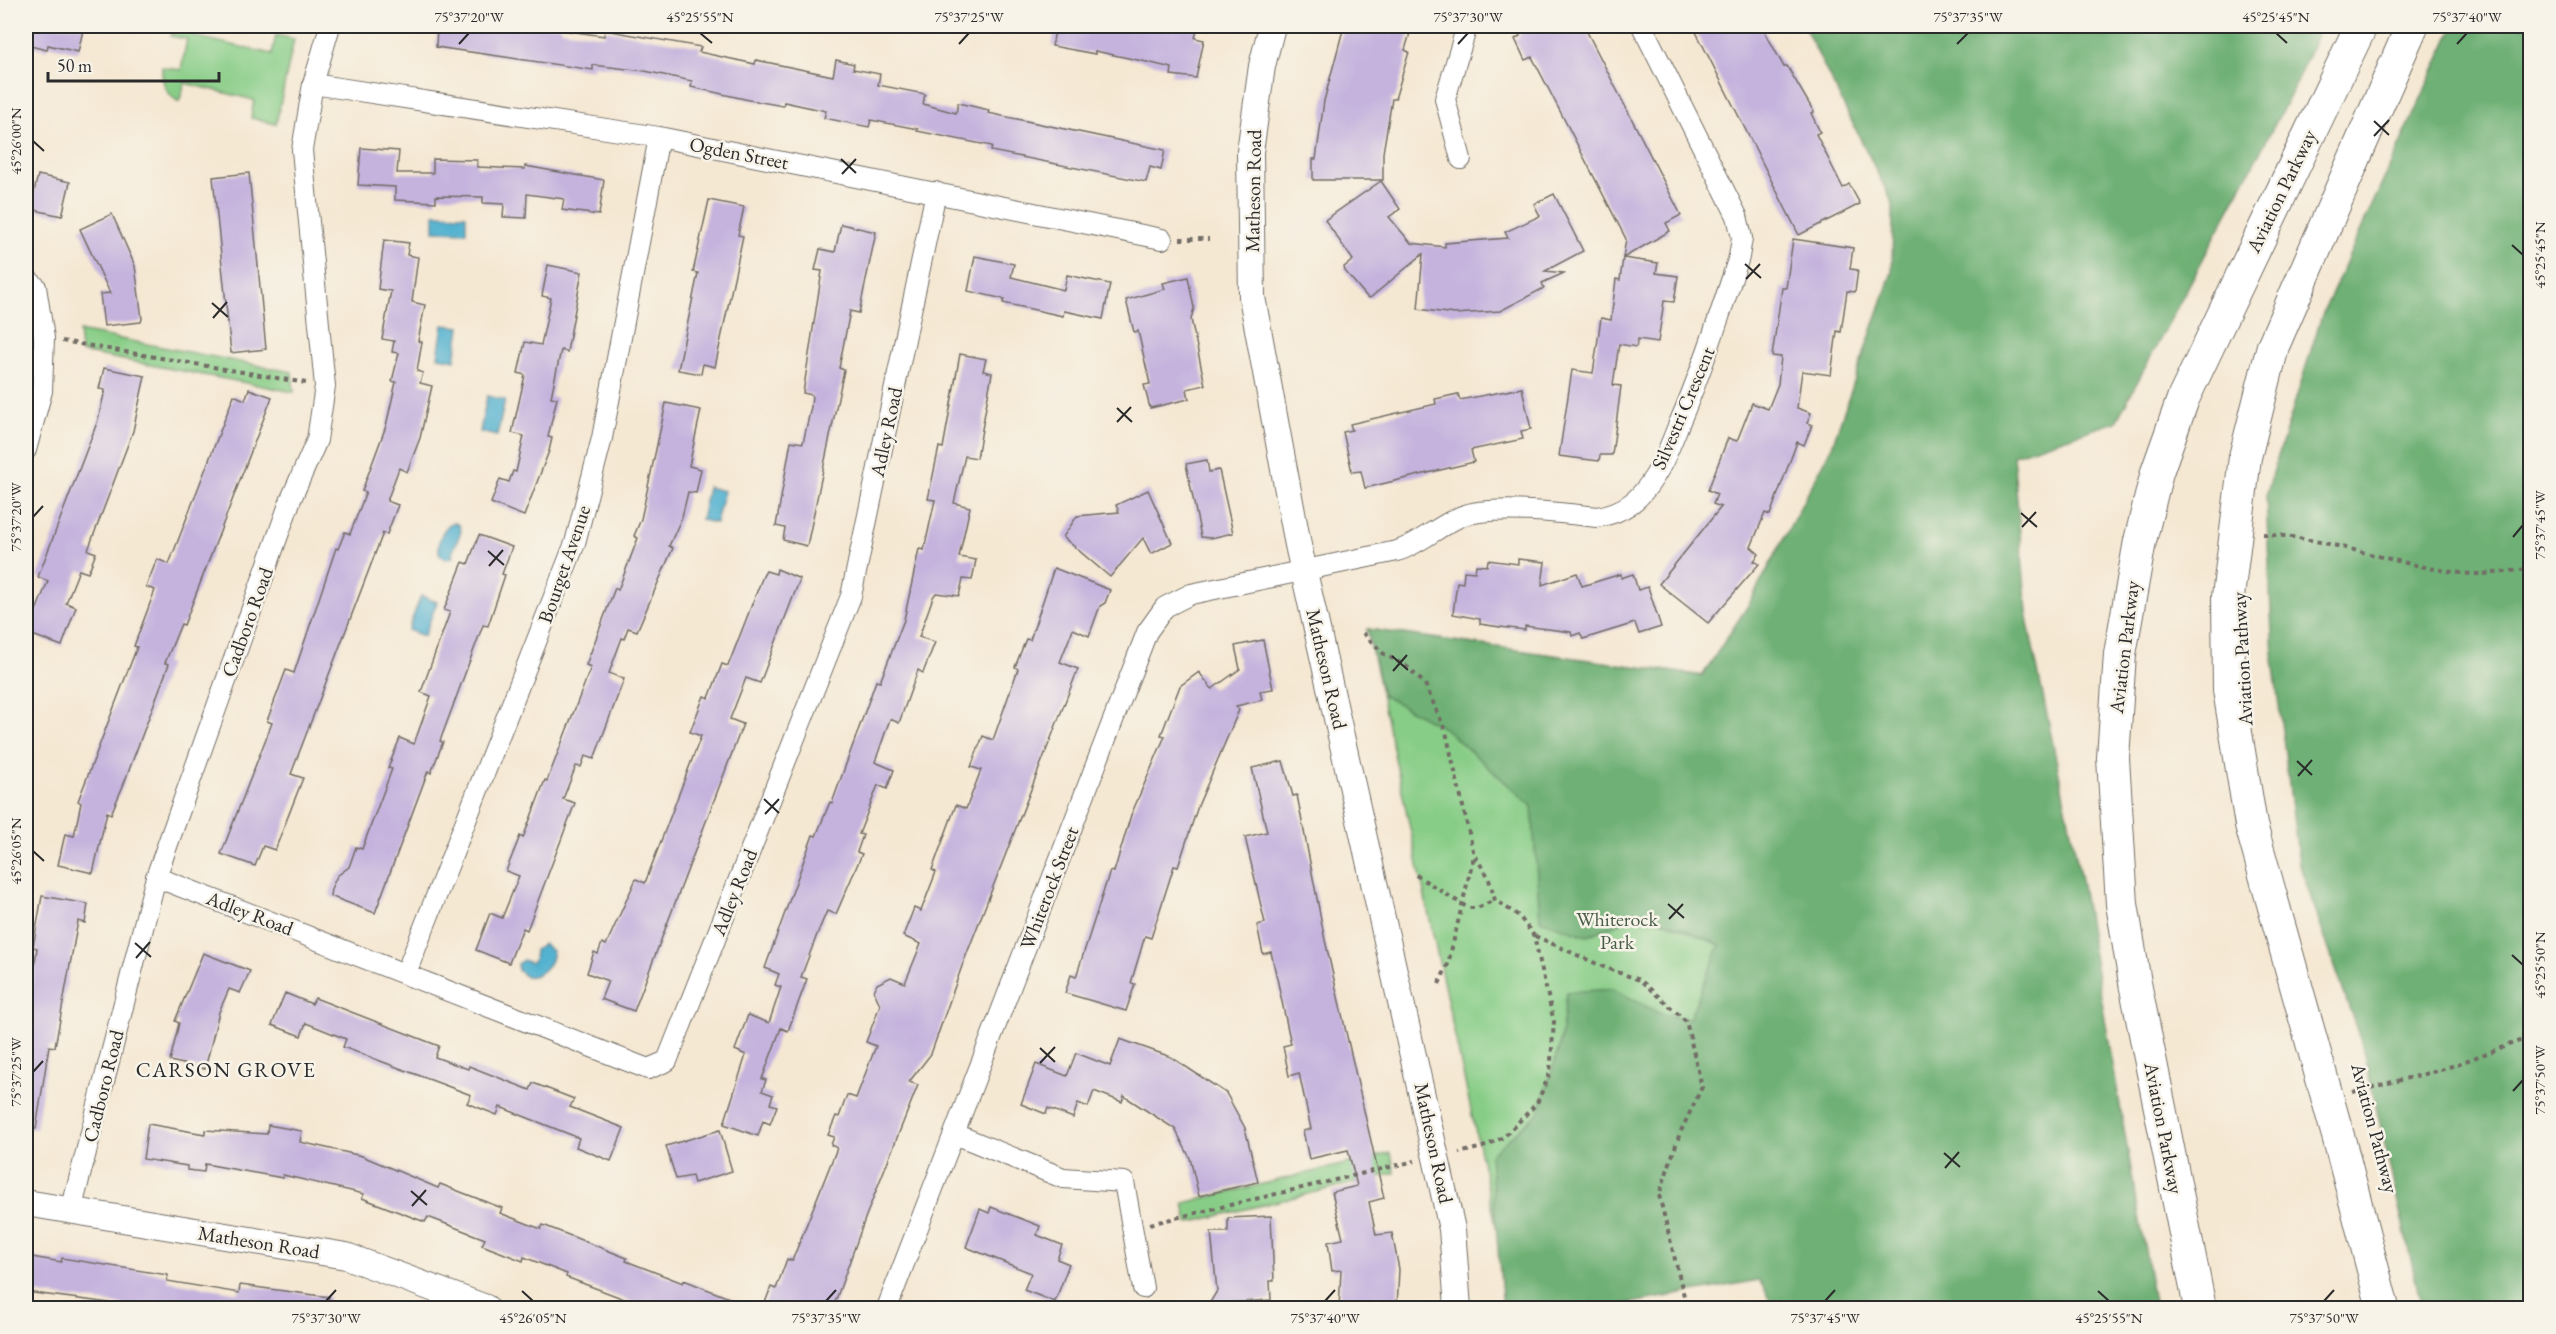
<svg xmlns="http://www.w3.org/2000/svg" width="2556" height="1334" viewBox="0 0 2556 1334" font-family="'EB Garamond',serif">
<style>
.green{fill:#88cd87;stroke:#5a7c59;stroke-width:1.5}
.forest{fill:#6eb074;stroke:#4c6e50;stroke-width:1.5}
.water{fill:#50b0cf;stroke:#3e6e7d;stroke-width:1.5}
.building{fill:#c5b2dd}
.lines{fill:none;stroke-linecap:round;stroke-linejoin:round}
.minor-casing{stroke:#726d66;stroke-width:22}
.tertiary-casing{stroke:#726d66;stroke-width:28}
.primary-casing{stroke:#726d66;stroke-width:34}
.path{stroke:#726d66;stroke-width:4;stroke-dasharray:4.5 4.5;stroke-linecap:butt}
.minor{stroke:#fff;stroke-width:20}
.tertiary{stroke:#fff;stroke-width:26}
.primary{stroke:#fff;stroke-width:32}
.ticks{fill:none;stroke:#2b2b2b;stroke-width:2}
.labels{text-anchor:middle;dominant-baseline:central;stroke-width:5;stroke-linejoin:round;paint-order:stroke}
.street-label{font-size:20px;fill:#2b2b2b;stroke:#f7f3e8}
.park-label{font-size:20px;fill:#475c47;stroke:#f7f3e8}
.neighbourhood-label{font-size:21px;letter-spacing:1.5px;fill:#2b2b2b;stroke:#f7f3e8}
.neatline{fill:none;stroke:#2b2b2b;stroke-width:2}
.ticks-label{font-size:15px;text-anchor:middle;fill:#2b2b2b}
</style>
<rect width="100%" height="100%" fill="#f7f3e8"/>
<filter id="ink" filterUnits="userSpaceOnUse"><feTurbulence type="fractalNoise" baseFrequency=".0167" numOctaves="2"/><feDisplacementMap in="SourceGraphic" scale="12" xChannelSelector="R" yChannelSelector="G"/><feConvolveMatrix kernelMatrix="1 2 1 2 8 2 1 2 1" color-interpolation-filters="sRGB"/></filter>
<filter id="wash" filterUnits="userSpaceOnUse"><feTurbulence type="fractalNoise" baseFrequency=".008" numOctaves="4" result="noise"/><feDisplacementMap in="SourceGraphic" scale="24" xChannelSelector="R" yChannelSelector="G"/><feGaussianBlur stdDeviation="1.35" result="paint"/><feColorMatrix in="noise" values="0 0 0 0 0 0 0 0 0 0 0 0 0 0 0 0 0 1.4 0 .05"/><feComposite in="paint" operator="in"/></filter>
<g filter="url(#wash)">
<rect width="100%" height="100%" fill="#f5e8d3"/>
<g class="green">
<path d="M 178,26 L 195,26 L 193,36 L 272,54 L 276,35 L 294,39 L 276,124 L 251,118 L 254,100 L 185,83 L 179,102 C 166,94 161,83 162,67 L 181,70 L 187,39 L 170,36 Z"/>
<polygon points="79,331 292,372 294,392 81,352"/>
<polygon points="1367,629 1747,682 1835,1085 1502,1254"/>
<polygon points="1391,1153 1395,1173 1188,1223 1184,1203"/>
</g>
<g class="forest">
<polygon points="1804,26 2321,26 2291,94 2116,422 2013,455 2028,623 2081,880 2155,1308 1775,1308 1759,1280 1603,1308 1503,1308 1490,1155 1539,1112 1560,1044 1567,992 1613,989 1661,1014 1689,1019 1720,945 1645,913 1587,936 1540,920 1532,806 1444,728 1382,695 1367,629 1702,676 1749,604 1831,449 1892,272 1893,204"/>
<polygon points="2454,26 2530,26 2530,1308 2422,1308 2362,1045 2299,863 2273,659 2266,495 2322,315"/>
</g>
<g class="water">
<polygon points="434,214 466,215 466,232 434,231"/>
<polygon points="443,325 460,327 455,360 438,357"/>
<polygon points="487,396 505,400 497,436 480,432"/>
<polygon points="708,487 724,491 716,523 701,520"/>
<path d="M 453,522 L 459,525 L 461,531 L 452,554 L 453,557 L 446,559 L 440,555 C 436,543 442,528 453,522 Z"/>
<polygon points="421,596 437,602 424,636 408,630"/>
<path d="M 544,944 L 552,951 C 554,964 538,979 525,976 L 518,970 L 517,964 L 523,960 L 531,963 L 534,960 L 535,950 Z"/>
</g>
<g id="blocks">
<g class="building">
<polygon points="26,26 84,26 78,52 48,45 47,50 26,45"/>
<polygon points="437,26 561,26 561,30 604,36 605,30 701,47 699,52 755,64 756,60 833,76 836,60 854,64 853,69 880,74 878,85 925,94 923,104 956,113 958,103 989,110 988,113 1165,150 1161,170 1150,167 1146,182 991,151 992,146 917,131 918,129 871,120 869,127 824,118 826,111 784,102 783,106 749,100 691,87 692,81 645,71 593,65 593,70 436,47"/>
<polygon points="1056,26 1198,26 1195,38 1204,40 1196,78 1171,75 1172,68 1147,62 1095,51 1095,54 1052,46"/>
<polygon points="1344,26 1412,26 1405,50 1409,52 1395,99 1392,99 1383,153 1383,180 1313,180 1313,159 1316,159 1324,101"/>
<polygon points="1515,26 1584,26 1681,215 1666,223 1670,231 1623,258 1626,239 1532,57 1525,60 1515,39 1520,36"/>
<polygon points="1693,26 1762,26 1784,67 1787,66 1814,112 1811,113 1820,132 1816,134 1843,188 1849,184 1860,204 1799,235"/>
<polygon points="361,148 399,151 397,173 433,173 433,159 477,160 477,167 525,169 525,166 604,180 599,215 562,210 564,199 527,194 526,218 503,217 504,204 483,203 483,197 436,196 436,202 395,200 395,187 358,185"/>
<polygon points="249,173 266,349 231,353 213,177"/>
<polygon points="38,175 70,182 62,216 30,209"/>
<polygon points="1381,181 1400,209 1389,217 1411,243 1445,247 1445,243 1508,238 1505,232 1540,216 1534,204 1554,194 1583,251 1545,271 1564,273 1542,283 1544,288 1500,311 1455,314 1418,309 1423,254 1370,298 1367,297 1345,271 1344,267 1353,260 1325,220"/>
<polygon points="709,200 744,207 738,235 743,236 715,367 703,364 701,374 678,370 698,273 693,272"/>
<polygon points="112,214 135,266 142,319 141,322 104,326 100,294 110,293 80,229"/>
<polygon points="841,224 876,232 859,313 850,311 839,368 844,370 807,546 783,540 785,528 776,526 791,441 803,443 811,407 812,395 803,393 822,271 815,270 820,249 835,252"/>
<polygon points="1793,239 1853,248 1850,269 1858,270 1855,292 1847,291 1841,332 1837,331 1831,375 1802,371 1797,408 1811,413 1807,423 1812,425 1804,445 1797,442 1770,515 1765,513 1751,547 1759,554 1754,561 1759,564 1708,623 1659,584 1721,507 1713,504 1717,494 1708,490 1728,438 1737,441 1752,403 1768,409 1778,384 1781,357 1772,356 1782,288 1786,288"/>
<polygon points="384,240 409,243 407,255 418,257 412,302 425,305 418,341 422,342 417,371 423,373 420,383 432,386 420,438 407,472 399,468 387,501 398,505 387,534 383,533 291,774 303,778 275,850 263,846 255,866 221,854 272,723 267,721 286,670 294,673 336,548 338,549 345,532 350,534 366,492 362,491 386,426 396,382 392,381 399,353 392,352 394,341 382,339 391,291 378,289"/>
<polygon points="975,256 1014,264 1011,277 1064,290 1067,275 1110,284 1103,319 1064,311 1063,316 1003,303 1004,299 968,291"/>
<polygon points="1623,258 1658,263 1656,273 1678,276 1674,302 1664,301 1658,342 1638,339 1636,347 1619,344 1613,385 1621,386 1612,455 1600,455 1599,461 1559,456 1572,370 1593,373 1601,318 1611,320 1616,279 1620,280"/>
<polygon points="548,265 582,272 567,352 561,350 551,397 557,398 548,437 552,438 549,451 524,516 491,503 500,479 509,482 513,471 516,472 524,436 512,433 525,375 518,373 525,342 541,345 551,298 542,296"/>
<polygon points="1188,277 1194,308 1191,319 1205,385 1187,389 1189,399 1150,408 1144,385 1150,384 1138,331 1134,332 1126,300 1165,289 1163,283"/>
<polygon points="960,354 986,359 983,371 992,373 977,458 965,456 954,503 970,507 959,557 976,560 972,580 963,579 959,596 936,593 933,597 919,637 935,642 923,673 918,670 899,723 890,719 875,762 894,770 887,789 878,785 859,834 863,835 857,852 862,854 836,914 827,911 818,932 801,977 807,979 788,1031 781,1028 762,1079 766,1080 762,1091 773,1095 770,1104 777,1106 770,1124 763,1121 758,1136 724,1124 746,1055 735,1050 748,1015 769,1023 781,987 775,985 779,974 765,968 813,835 816,836 830,802 832,803 876,681 880,682 904,620 919,549 924,550 935,500 928,499 939,447 943,448"/>
<polygon points="104,368 145,376 133,431 88,550 96,553 88,573 79,570 66,603 76,607 62,646 27,633 48,581 38,577 98,420 105,390 99,389"/>
<polygon points="1522,388 1531,429 1521,431 1523,439 1471,450 1474,462 1365,488 1361,471 1352,472 1343,432 1352,430 1350,424 1436,404 1435,399 1458,394 1460,400"/>
<polygon points="249,389 272,397 184,625 181,624 165,663 169,664 123,786 111,814 107,812 93,873 58,865 65,834 74,836 81,803 78,801 137,647 134,646 155,590 146,587 157,559 169,564 234,395 245,400"/>
<polygon points="666,403 701,410 689,466 701,469 696,493 688,492 682,517 669,546 673,548 637,631 628,628 624,639 622,638 609,673 624,679 594,759 585,756 581,767 576,766 563,799 575,803 527,930 523,928 509,963 476,950 490,913 502,918 519,876 506,871 520,836 523,838 545,780 547,781 591,667 586,665 615,588 618,590 638,538 634,536 641,519"/>
<polygon points="1207,460 1209,472 1219,470 1233,533 1211,538 1201,537 1186,464"/>
<polygon points="1148,490 1172,543 1151,554 1143,538 1110,577 1063,537 1077,516 1119,512 1116,505"/>
<polygon points="479,535 512,547 502,574 505,575 488,626 483,625 440,741 443,742 431,773 428,771 375,913 330,896 331,889 337,876 349,867 356,847 362,849 392,769 388,768 400,738 414,744 431,696 421,692 450,612 444,610 463,562 468,564"/>
<polygon points="1518,559 1545,562 1542,585 1577,573 1582,586 1621,574 1621,578 1633,574 1638,590 1648,587 1661,627 1639,634 1635,623 1583,639 1580,633 1572,636 1571,632 1525,626 1525,630 1500,627 1480,624 1480,619 1453,614 1457,582 1463,583 1464,571 1475,572 1476,565 1487,566 1488,560 1518,564"/>
<polygon points="1054,568 1110,590 1105,603 1100,606 1089,636 1073,629 1060,662 1078,669 962,966 931,1054 909,1082 918,1085 866,1216 833,1308 763,1308 771,1287 776,1289 787,1259 792,1261 837,1148 831,1145 834,1137 828,1135 836,1116 839,1117 847,1095 856,1098 876,1046 866,1042 880,1005 874,991 877,984 891,977 905,983 921,944 903,936 914,908 921,911 936,872 932,870 956,805 966,809 981,770 971,767 983,736 993,740 1018,669 1015,667 1026,639 1030,640"/>
<polygon points="777,569 800,579 760,683 746,678 730,719 743,724 634,1011 601,999 608,981 587,973 594,952 598,954 602,943 606,945 636,879 645,883 701,736 690,732 704,696 709,698 722,664 728,666 763,576 766,571 776,574"/>
<polygon points="1263,640 1273,689 1260,691 1262,700 1236,706 1239,710 1198,806 1178,867 1174,866 1151,938 1145,936 1131,983 1135,984 1126,1011 1065,993 1071,975 1076,977 1110,871 1114,872 1131,815 1165,736 1161,735 1180,686 1199,672 1212,689 1240,669 1235,646"/>
<polygon points="1283,761 1293,796 1297,795 1325,940 1384,1198 1369,1202 1376,1235 1392,1233 1399,1269 1397,1308 1339,1308 1341,1270 1332,1271 1328,1242 1343,1239 1332,1192 1357,1186 1348,1150 1309,1159 1303,1131 1311,1129 1299,1073 1289,1076 1283,1046 1291,1044 1278,983 1271,952 1263,954 1257,925 1265,923 1245,837 1267,832 1252,768"/>
<polygon points="42,896 88,904 85,923 78,921 55,1047 49,1046 36,1129 26,1129 26,1010 31,990 37,948 33,947"/>
<polygon points="203,953 250,971 240,993 229,989 219,1012 205,1069 170,1061 179,1023 175,1021"/>
<polygon points="285,993 312,1004 315,998 439,1046 435,1057 468,1069 469,1066 530,1090 533,1083 574,1099 570,1107 624,1128 611,1161 576,1147 579,1138 500,1107 497,1115 467,1103 471,1095 343,1047 346,1039 306,1023 301,1036 272,1025"/>
<polygon points="1120,1039 1171,1057 1226,1093 1245,1128 1258,1182 1199,1196 1190,1158 1175,1129 1124,1096 1122,1102 1094,1091 1088,1107 1078,1103 1073,1118 1048,1108 1046,1114 1021,1104 1036,1064 1067,1076 1076,1053 1110,1066"/>
<polygon points="148,1124 205,1134 205,1130 267,1134 268,1125 302,1131 300,1142 362,1156 438,1188 440,1184 502,1208 500,1213 541,1229 543,1225 627,1258 626,1261 683,1283 684,1280 754,1308 648,1308 566,1277 567,1274 524,1257 523,1261 482,1245 485,1239 428,1217 425,1222 362,1198 364,1194 283,1175 283,1178 205,1164 204,1172 187,1170 187,1166 143,1159"/>
<polygon points="720,1130 732,1171 694,1183 692,1176 676,1179 666,1146"/>
<polygon points="991,1207 1040,1226 1037,1235 1062,1245 1057,1259 1069,1264 1055,1302 1024,1290 1031,1273 966,1247 980,1209 989,1213"/>
<polygon points="1271,1216 1274,1281 1270,1281 1271,1300 1209,1304 1217,1291 1211,1232 1228,1232 1228,1218"/>
<polygon points="26,1256 61,1262 62,1258 168,1275 167,1281 239,1293 240,1285 329,1297 328,1308 148,1308 26,1292"/>
</g>
</g>
</g>
<g filter="url(#ink)">
<use href="#blocks" fill-opacity="0" stroke="#726d66" stroke-width="1.5"/>
<g class="lines">
<defs>
<g id="minor">
<polyline points="313,84 659,137 1162,239"/>
<polyline points="1461,159 1445,99 1467,26"/>
<polyline points="26,278 36,287 44,338 42,391 26,450"/>
<polyline points="156,877 648,1069 667,1061 851,596 936,192"/>
<polyline points="406,973 575,543 602,438 659,137"/>
<polyline points="955,1134 1063,1178 1124,1182 1143,1288"/>
<polyline points="71,1211 156,877 291,499 317,440 325,386 302,150 313,84 330,26"/>
<path d="M 887,1308 L 1147,632 L 1165,607 L 1191,594 L 1397,551 C 1420,544 1439,525 1462,516 C 1490,505 1565,513 1597,517 C 1615,514 1632,506 1644,491 C 1660,472 1669,449 1678,426 C 1702,371 1720,314 1739,257 L 1742,238 L 1737,216 L 1642,26"/>
</g>
<g id="tertiary">
<polyline points="1272,26 1262,66 1250,152 1252,297 1298,545 1452,1229 1458,1308"/>
<polyline points="26,1203 346,1256 486,1308"/>
</g>
<g id="primary">
<polyline points="2200,1308 2135,983 2122,904 2113,758 2120,654 2140,541 2157,472 2183,399 2361,26"/>
<polyline points="2383,1308 2340,1143 2251,825 2229,690 2228,597 2245,457 2273,346 2412,26"/>
</g>
</defs>
<use href="#minor" class="minor-casing"/>
<use href="#tertiary" class="tertiary-casing"/>
<use href="#primary" class="primary-casing"/>
<g class="path">
<polyline points="1180,239 1209,239"/>
<polyline points="62,341 306,383"/>
<path d="M 2263,534 C 2330,538 2394,565 2461,573 C 2483,576 2508,571 2530,569"/>
<polyline points="1363,633 1384,654 1406,666 1425,684 1446,732 1474,855 1488,876 1495,900 1519,916 1534,936 1554,1022 1550,1073 1537,1103 1504,1137 1483,1147 1459,1153"/>
<polyline points="1416,875 1468,908 1477,908 1495,900"/>
<polyline points="1535,936 1606,968 1640,980 1686,1021 1702,1087 1680,1133 1659,1195 1687,1308"/>
<polyline points="1439,984 1448,964 1474,855"/>
<polyline points="2353,1092 2444,1069 2530,1037"/>
<polyline points="1150,1224 1415,1161"/>
</g>
<use href="#minor" class="minor"/>
<use href="#tertiary" class="tertiary"/>
<use href="#primary" class="primary"/>
</g>
</g>
<path class="ticks" d="M 700,33 L 712,43M 2276,33 L 2287,43M 459,44 L 469,33M 959,44 L 969,33M 1458,44 L 1468,33M 1957,44 L 1968,33M 2457,44 L 2467,33M 2374,121 L 2389,135M 2374,136 L 2389,120M 33,141 L 44,151M 841,159 L 856,173M 842,174 L 856,159M 2512,245 L 2523,255M 1745,264 L 1761,278M 1746,279 L 1760,264M 212,303 L 228,317M 213,318 L 227,302M 1117,408 L 1132,422M 1117,422 L 1131,407M 2021,513 L 2037,527M 33,517 L 43,506M 2022,527 L 2036,512M 2513,537 L 2523,525M 488,551 L 504,565M 489,566 L 503,550M 1392,656 L 1408,670M 1393,671 L 1407,655M 2297,761 L 2312,775M 2298,776 L 2312,760M 764,799 L 779,813M 765,814 L 779,799M 33,851 L 44,861M 1668,904 L 1684,918M 1669,919 L 1683,904M 135,943 L 151,957M 2512,955 L 2523,965M 136,958 L 150,942M 1040,1048 L 1055,1062M 1040,1063 L 1055,1047M 33,1072 L 43,1061M 2513,1091 L 2523,1080M 1944,1153 L 1960,1167M 1945,1168 L 1959,1152M 411,1191 L 427,1205M 412,1206 L 426,1190M 522,1291 L 533,1301M 2098,1291 L 2109,1301M 326,1301 L 336,1290M 826,1301 L 836,1290M 1325,1301 L 1335,1290M 1825,1301 L 1835,1290M 2324,1301 L 2334,1290"/>
<g class="labels">
<g class="street-label">
<text transform="translate(739 153) rotate(11)">Ogden Street</text>
<text transform="translate(1253 191) rotate(-89)">Matheson Road</text>
<text transform="translate(2281 191) rotate(-64)">Aviation Parkway</text>
<text transform="translate(1683 408) rotate(-67)">Silvestri Crescent</text>
<text transform="translate(886 432) rotate(-78)">Adley Road</text>
<text transform="translate(564 564) rotate(-71)">Bourget Avenue</text>
<text transform="translate(247 622) rotate(-70)">Cadboro Road</text>
<text transform="translate(2124 647) rotate(-83)">Aviation Parkway</text>
<text transform="translate(2242 659) rotate(-93)">Aviation Pathway</text>
<text transform="translate(1327 669) rotate(77)">Matheson Road</text>
<text transform="translate(1049 888) rotate(-69)">Whiterock Street</text>
<text transform="translate(734 892) rotate(-68)">Adley Road</text>
<text transform="translate(250 913) rotate(21)">Adley Road</text>
<text transform="translate(103 1086) rotate(-76)">Cadboro Road</text>
<text transform="translate(2164 1128) rotate(79)">Aviation Parkway</text>
<text transform="translate(2375 1128) rotate(75)">Aviation Pathway</text>
<text transform="translate(1434 1143) rotate(78)">Matheson Road</text>
<text transform="translate(259 1242) rotate(9)">Matheson Road</text>
</g>
<g class="park-label">
<text x="1617" y="919">Whiterock<tspan x="1617" dy="23">Park</tspan></text>
</g>
<g class="neighbourhood-label">
<text x="226" y="1069">CARSON GROVE</text>
</g>
</g>
<rect width="2556" height="1334" fill="none" stroke="#f7f3e8" stroke-width="66"/>
<path d="M48 72v9h171v-9" fill="none" stroke="#2b2b2b" stroke-width="3"/>
<text x="57" y="72" font-size="18" fill="#2b2b2b" stroke="#f7f3e8" stroke-width="4.5" paint-order="stroke">50 m</text>
<rect x="33" y="33" width="2490" height="1268" class="neatline"/>
<g class="ticks-label">
<text x="469" y="22">75°37'20"W</text>
<text x="700" y="22">45°25'55"N</text>
<text x="969" y="22">75°37'25"W</text>
<text x="1468" y="22">75°37'30"W</text>
<text x="1968" y="22">75°37'35"W</text>
<text x="2276" y="22">45°25'45"N</text>
<text x="2467" y="22">75°37'40"W</text>
<text transform="translate(16 141) rotate(-90)" y="5">45°26'00"N</text>
<text transform="translate(2540 255) rotate(-90)" y="5">45°25'45"N</text>
<text transform="translate(16 517) rotate(-90)" y="5">75°37'20"W</text>
<text transform="translate(2540 525) rotate(-90)" y="5">75°37'45"W</text>
<text transform="translate(16 851) rotate(-90)" y="5">45°26'05"N</text>
<text transform="translate(2540 965) rotate(-90)" y="5">45°25'50"N</text>
<text transform="translate(16 1072) rotate(-90)" y="5">75°37'25"W</text>
<text transform="translate(2540 1080) rotate(-90)" y="5">75°37'50"W</text>
<text x="326" y="1323">75°37'30"W</text>
<text x="533" y="1323">45°26'05"N</text>
<text x="826" y="1323">75°37'35"W</text>
<text x="1325" y="1323">75°37'40"W</text>
<text x="1825" y="1323">75°37'45"W</text>
<text x="2109" y="1323">45°25'55"N</text>
<text x="2324" y="1323">75°37'50"W</text>
</g>
</svg>
